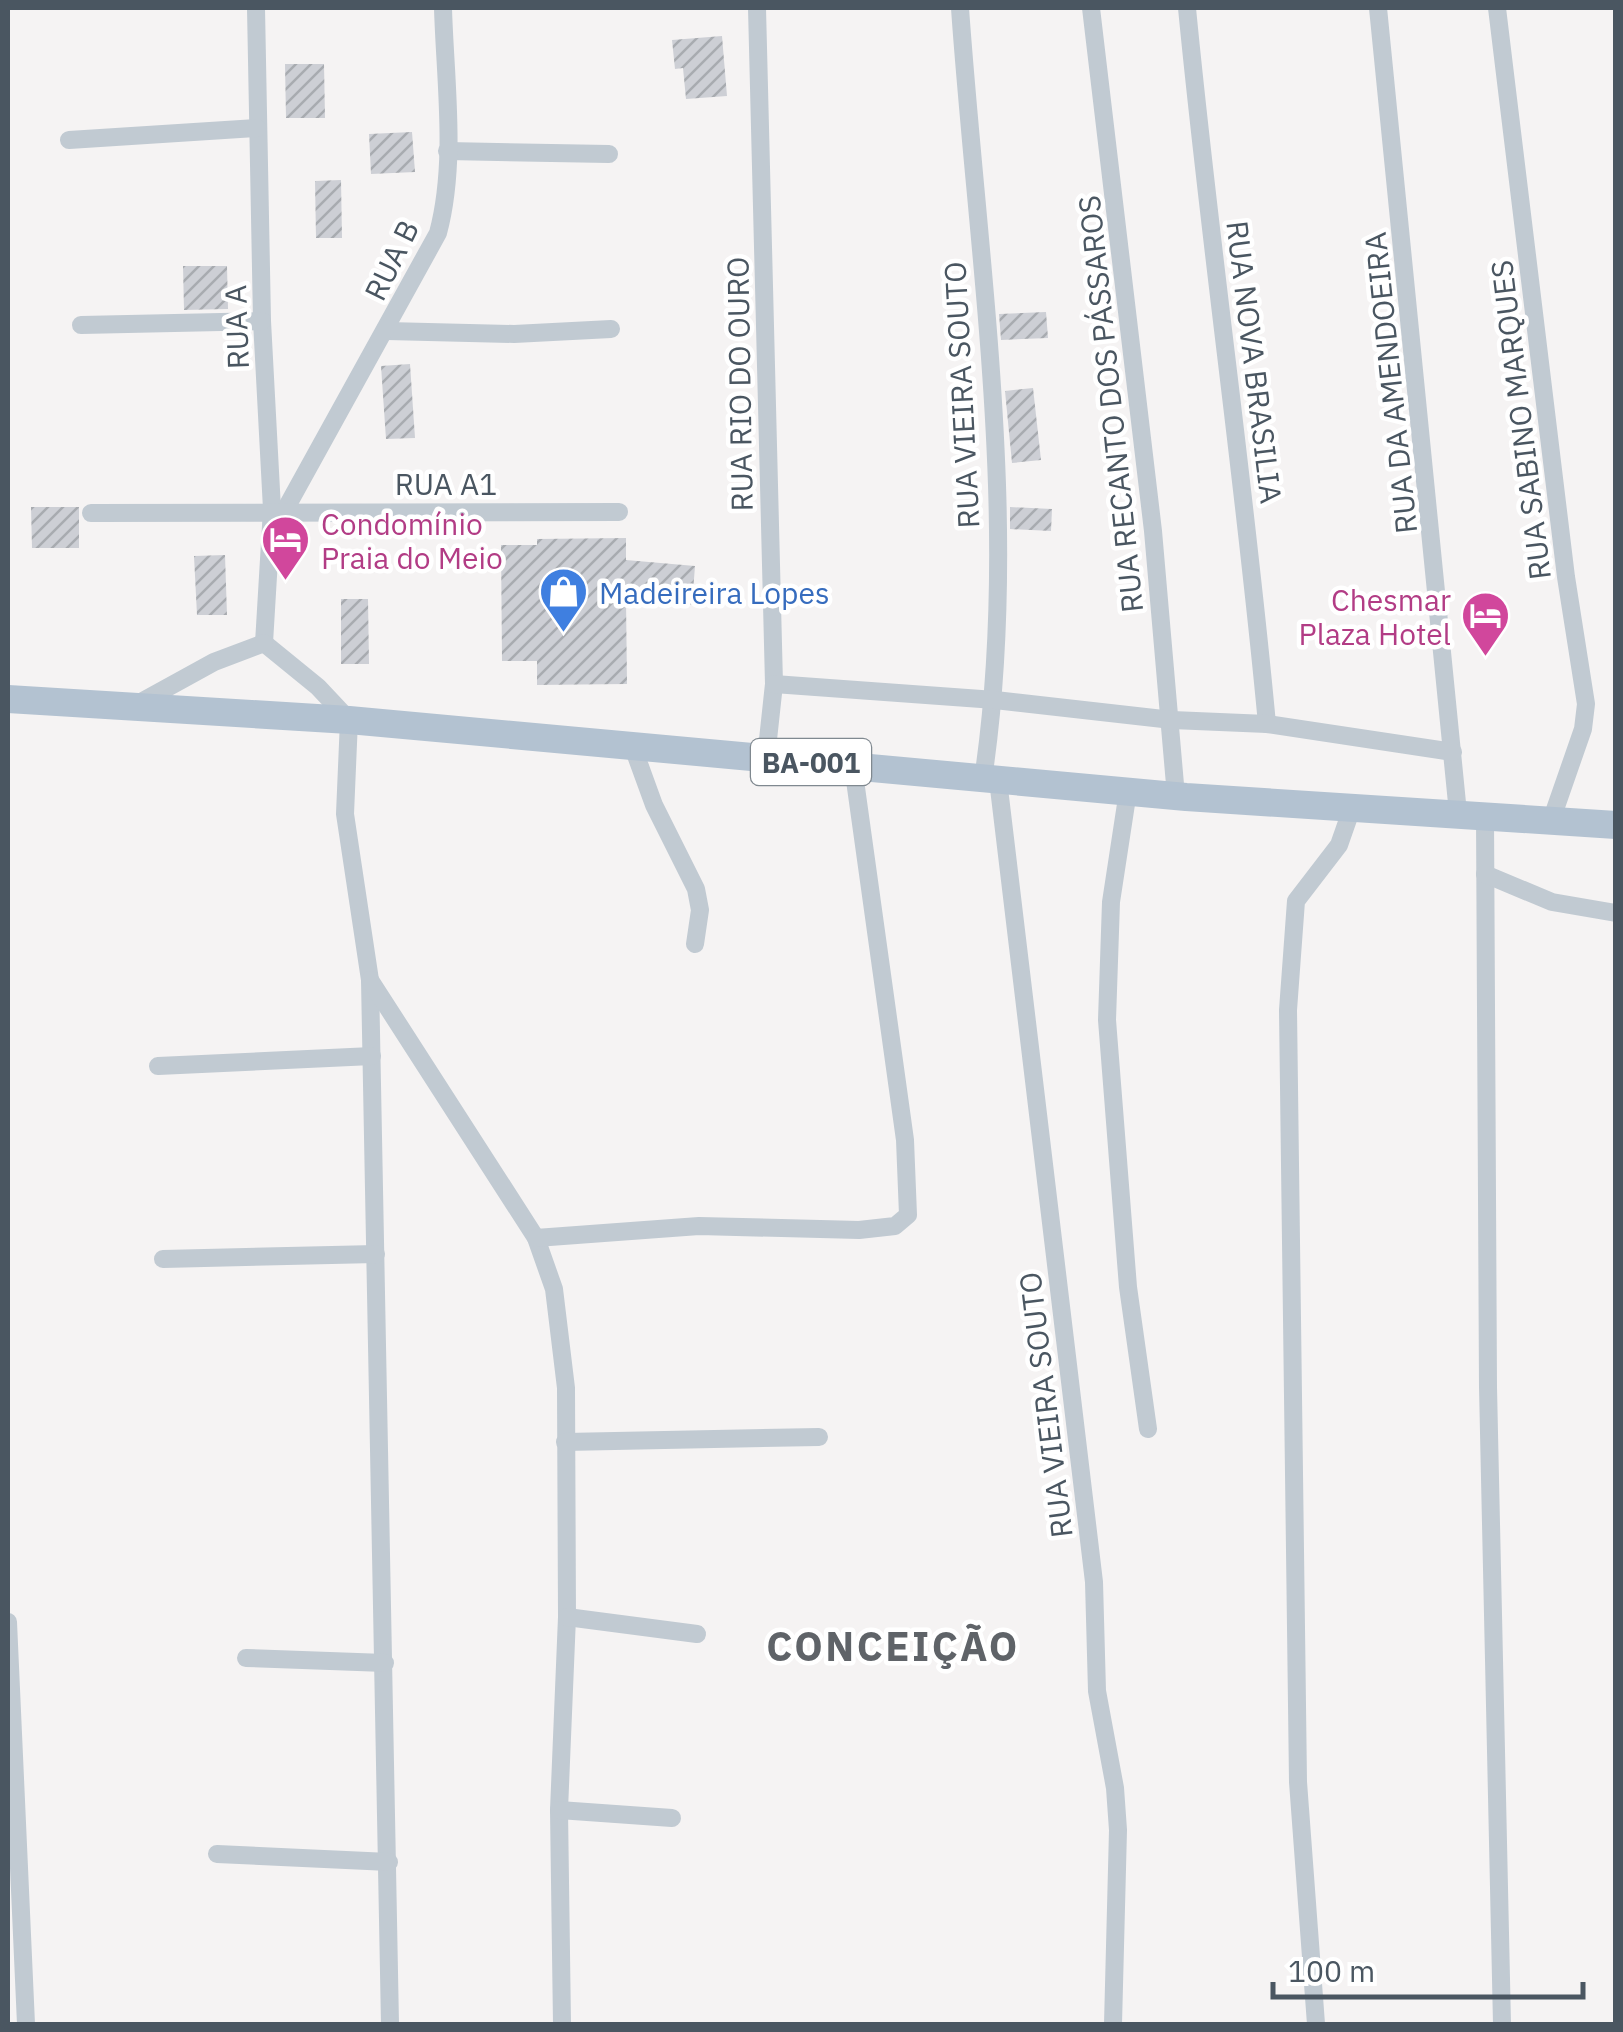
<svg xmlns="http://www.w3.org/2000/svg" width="1623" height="2032" viewBox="0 0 1623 2032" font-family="'IBM Plex Sans',sans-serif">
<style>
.building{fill:url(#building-hatch)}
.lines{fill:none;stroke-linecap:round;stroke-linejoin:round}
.street{stroke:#c1cad2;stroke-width:18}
.primary{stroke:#b3c2d1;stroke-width:28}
.labels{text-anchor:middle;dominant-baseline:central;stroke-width:9;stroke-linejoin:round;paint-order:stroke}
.shield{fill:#fff;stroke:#808990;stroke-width:2.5}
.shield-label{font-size:28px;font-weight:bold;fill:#4a5661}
.street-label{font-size:30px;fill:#4a5661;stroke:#fff}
.hotel-label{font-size:30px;fill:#b23c85;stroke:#fff;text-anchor:start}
.shop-label{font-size:30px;fill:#366cbe;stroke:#fff;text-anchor:start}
.district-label{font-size:40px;font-weight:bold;letter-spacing:2.5px;fill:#5f6368;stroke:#fff}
</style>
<defs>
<pattern id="building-hatch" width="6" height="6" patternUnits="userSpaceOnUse" patternTransform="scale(2.5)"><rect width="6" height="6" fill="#cdcfd5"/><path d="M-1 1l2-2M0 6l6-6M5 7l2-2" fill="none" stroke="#a8abb0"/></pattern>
</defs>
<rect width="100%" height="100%" fill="#f5f3f3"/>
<g class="building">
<polygon points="722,36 727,96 686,99 683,68 675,69 672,40"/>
<polygon points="285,64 324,64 325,118 286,118"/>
<polygon points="412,132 415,172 371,174 369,134"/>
<polygon points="341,180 342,238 316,238 315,181"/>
<polygon points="183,266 227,266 228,309 184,310"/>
<polygon points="1046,312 1048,338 1001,340 999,314"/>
<polygon points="410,364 415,438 386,439 381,366"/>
<polygon points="1033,388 1041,460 1012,463 1005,391"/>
<polygon points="31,507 79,507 79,548 32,548"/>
<polygon points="1010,507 1052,509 1051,531 1010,529"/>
<polygon points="626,538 626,560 695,566 692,605 626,599 627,684 537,685 537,661 502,661 501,545 537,545 537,539"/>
<polygon points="225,555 227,615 197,615 194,556"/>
<polygon points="341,599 368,599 369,664 341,664"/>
</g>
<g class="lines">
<g class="street">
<polyline points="256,8 262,321 272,509 264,643"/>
<polyline points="757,8 774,684 766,758"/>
<path d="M 960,8 C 978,264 1021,524 983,779"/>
<polyline points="1091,8 1153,531 1176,796"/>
<path d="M 1187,8 C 1210,247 1245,485 1267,724"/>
<polyline points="1378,8 1458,813"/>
<polyline points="1497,8 1566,577 1586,704 1583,729 1551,821"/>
<polyline points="69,140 257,128"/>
<polyline points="447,151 609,154"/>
<polyline points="81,325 262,321"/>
<polyline points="387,331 514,334 611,329"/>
<path d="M 285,510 L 438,233 C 457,162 445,80 443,8"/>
<polyline points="91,513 619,512"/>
<polyline points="264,643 318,687 349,720 345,814 370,980 390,2024"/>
<polyline points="774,684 995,700 1172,720 1267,724 1453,752"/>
<polyline points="134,706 214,662 264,643"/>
<polyline points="634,750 654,805 696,889 700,910 695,944"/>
<polyline points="998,780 1094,1582 1097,1691 1115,1788 1118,1830 1113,2024"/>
<polyline points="1128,791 1111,902 1107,1020 1128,1287 1148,1429"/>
<polyline points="1485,816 1488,1387 1502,2024"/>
<polyline points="1485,874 1552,902 1616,913"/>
<polyline points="370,980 536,1238 554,1289 566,1388 567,1617 559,1810 562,2024"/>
<polyline points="158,1066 372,1056"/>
<polyline points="536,1238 699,1226 859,1230 895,1226 908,1215 905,1140 853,766"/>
<polyline points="163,1259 376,1254"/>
<polyline points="565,1442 819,1437"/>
<polyline points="567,1617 697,1634"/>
<polyline points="8,1622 26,2024"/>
<polyline points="246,1658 385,1663"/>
<polyline points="559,1810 672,1818"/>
<polyline points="217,1854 389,1862"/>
<polyline points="1316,2024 1298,1782 1288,1010 1296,901 1339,845 1353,805"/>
</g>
<polyline class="primary" points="8,699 349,720 1186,797 1616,825"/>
</g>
<defs>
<symbol id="hotel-pin" viewBox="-11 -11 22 30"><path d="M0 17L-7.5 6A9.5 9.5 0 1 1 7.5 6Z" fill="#d1479c" stroke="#fff"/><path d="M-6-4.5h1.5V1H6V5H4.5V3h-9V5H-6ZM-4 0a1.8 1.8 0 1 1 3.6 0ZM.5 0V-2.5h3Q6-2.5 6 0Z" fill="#fff"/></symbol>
<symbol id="shop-pin" viewBox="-11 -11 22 30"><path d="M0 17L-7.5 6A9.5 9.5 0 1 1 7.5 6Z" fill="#3f7fe0" stroke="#fff"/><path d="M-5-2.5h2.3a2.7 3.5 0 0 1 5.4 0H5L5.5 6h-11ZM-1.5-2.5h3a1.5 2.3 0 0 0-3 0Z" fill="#fff"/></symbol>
</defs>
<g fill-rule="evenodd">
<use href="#hotel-pin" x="258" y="512" width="55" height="75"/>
<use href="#shop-pin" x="536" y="564" width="55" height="75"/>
<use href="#hotel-pin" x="1458" y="588" width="55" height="75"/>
</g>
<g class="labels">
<rect class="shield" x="751" y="739" width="120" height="46" rx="8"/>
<g class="shield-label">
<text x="811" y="762">BA-001</text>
</g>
<g class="street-label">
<text transform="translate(391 260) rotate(-64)">RUA B</text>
<text transform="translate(236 327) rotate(-92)">RUA A</text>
<text transform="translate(1255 362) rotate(83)">RUA NOVA BRASILIA</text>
<text transform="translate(1390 383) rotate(-96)">RUA DA AMENDOEIRA</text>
<text transform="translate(739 384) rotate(-91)">RUA RIO DO OURO</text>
<text transform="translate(961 395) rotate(-93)">RUA VIEIRA SOUTO</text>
<text transform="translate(1110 404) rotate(-96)">RUA RECANTO DOS PÁSSAROS</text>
<text transform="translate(1520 420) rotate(-97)">RUA SABINO MARQUES</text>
<text x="446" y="483">RUA A1</text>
<text transform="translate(1045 1405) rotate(-97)">RUA VIEIRA SOUTO</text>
</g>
<g class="hotel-label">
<text x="321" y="523">Condomínio<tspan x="321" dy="34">Praia do Meio</tspan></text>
<text x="1451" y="599" text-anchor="end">Chesmar<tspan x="1451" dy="34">Plaza Hotel</tspan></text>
</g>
<g class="shop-label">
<text x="599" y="592">Madeireira Lopes</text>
</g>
<g class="district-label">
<text x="893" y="1646">CONCEIÇÃO</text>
</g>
</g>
<rect width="1623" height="2032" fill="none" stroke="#4a5661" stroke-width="20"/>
<path d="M1273 1982v15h310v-15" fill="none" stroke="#4a5661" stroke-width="5"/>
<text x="1288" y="1982" font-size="30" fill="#4a5661" stroke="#ffffff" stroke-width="8" paint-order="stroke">100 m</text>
</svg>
